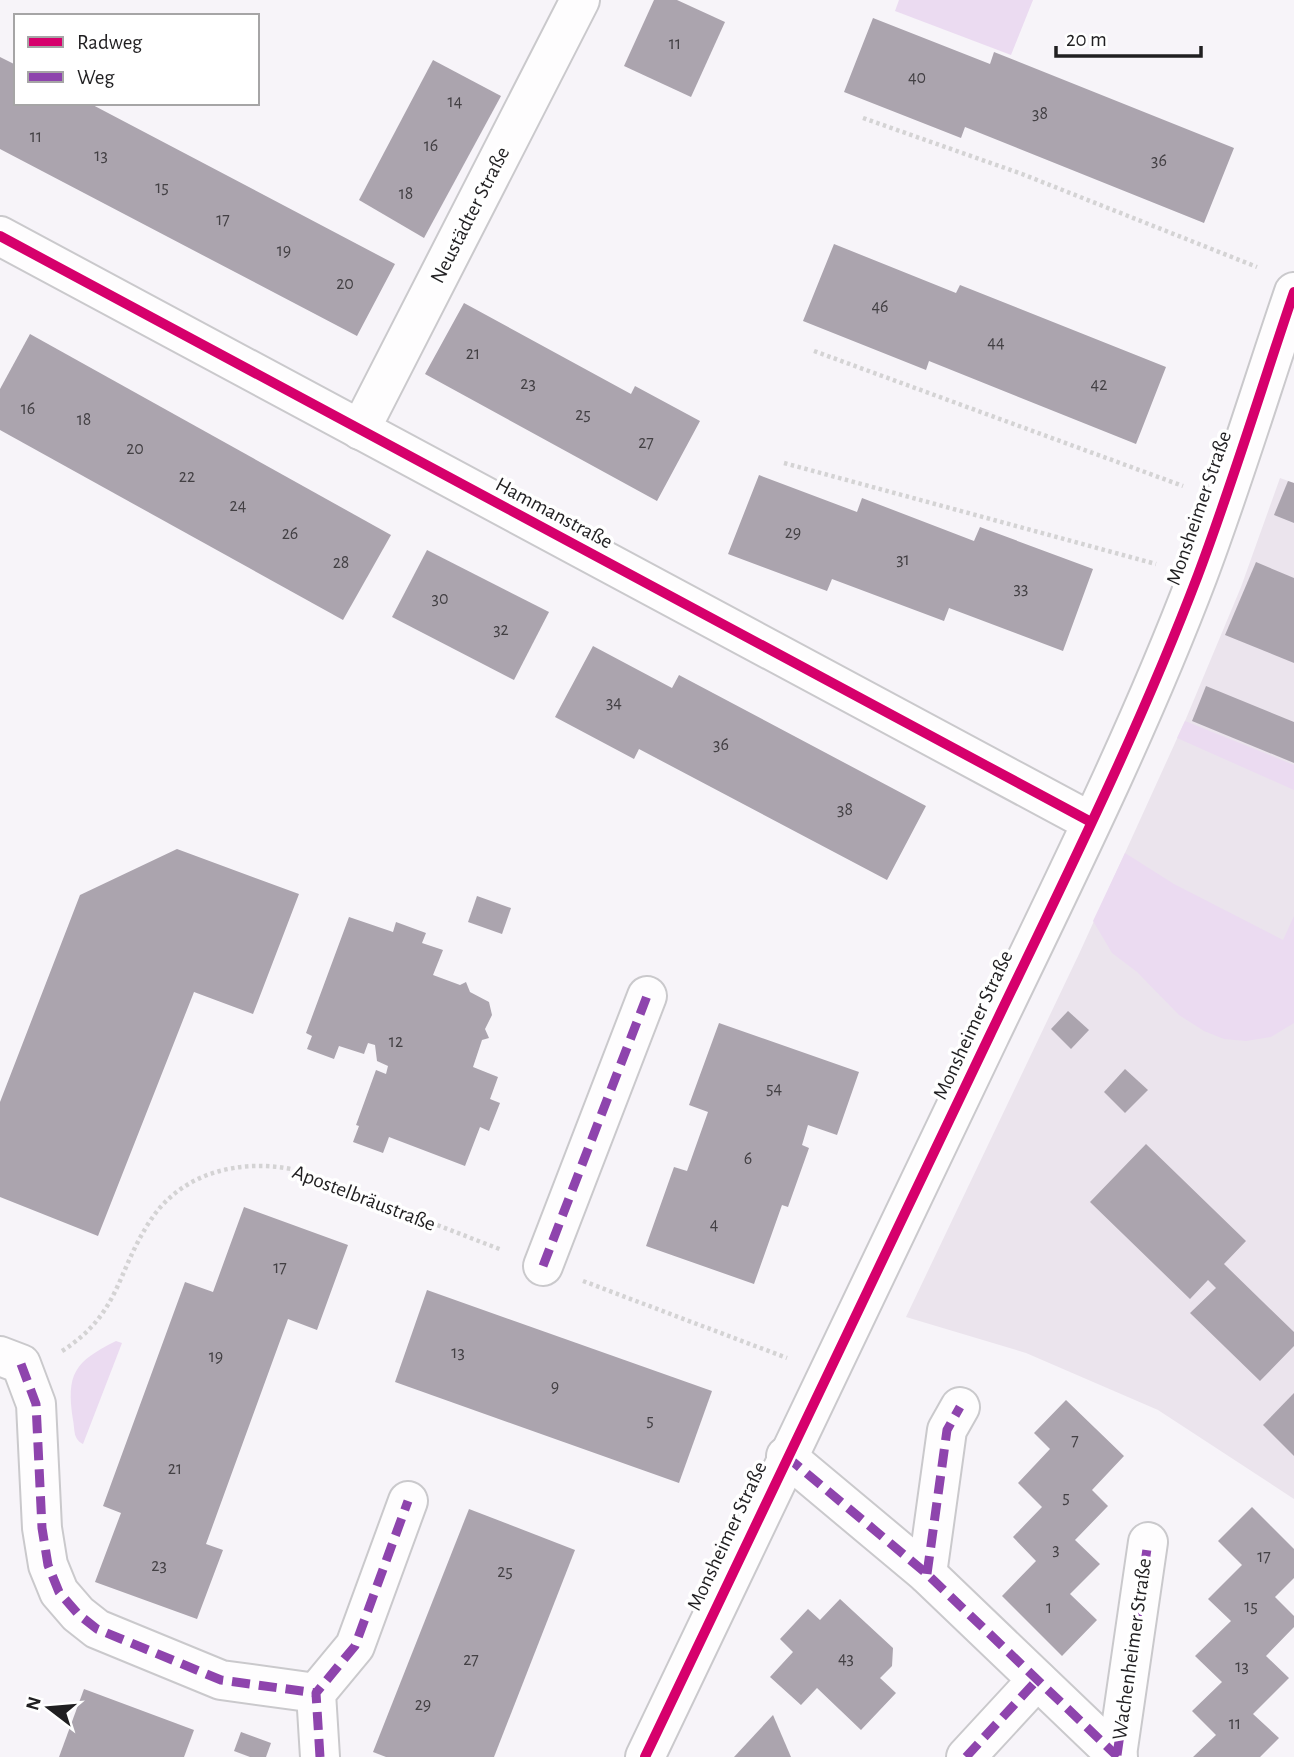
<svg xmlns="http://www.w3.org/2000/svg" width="1294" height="1757" viewBox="0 0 1294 1757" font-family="'Alegreya Sans',sans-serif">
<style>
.built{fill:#ebe4ed}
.green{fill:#ebdbf1}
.building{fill:#aba4ae}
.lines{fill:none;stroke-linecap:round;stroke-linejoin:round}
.street-casing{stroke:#cac9cc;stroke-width:42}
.path{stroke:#d4d3d4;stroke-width:4.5;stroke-dasharray:3.5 3.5;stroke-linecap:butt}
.street{stroke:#fefdfe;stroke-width:38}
.quiet{stroke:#8e44ad;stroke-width:9;stroke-dasharray:18 9;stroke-linecap:butt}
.cycleway-casing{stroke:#fff;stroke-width:15}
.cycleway{stroke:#d6006c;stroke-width:10}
.labels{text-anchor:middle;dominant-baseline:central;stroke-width:7;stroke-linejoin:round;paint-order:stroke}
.number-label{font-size:18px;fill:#434044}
.street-label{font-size:21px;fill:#201f21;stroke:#fff}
</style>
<rect width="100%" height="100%" fill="#f7f4f9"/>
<polygon class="built" points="1280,478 1294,483 1294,1499 1158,1410 1026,1353 906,1317 1079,954 1185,721 1241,587"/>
<g class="green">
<polygon points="899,0 1033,0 1011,55 895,11"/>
<polygon points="1185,721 1294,765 1294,790 1177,738"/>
<polygon points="1125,853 1174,884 1283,940 1294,916 1294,1023 1271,1037 1246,1041 1224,1039 1204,1031 1179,1015 1137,972 1112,953 1093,921"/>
<path d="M 116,1341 L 122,1343 L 83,1444 C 73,1439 75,1430 73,1420 C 66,1374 74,1362 116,1341 Z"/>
</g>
<g class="building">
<polygon points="654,0 677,0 725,22 691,97 624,66"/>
<polygon points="873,18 990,64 994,52 1234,148 1204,223 965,127 961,138 844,92"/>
<polygon points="0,57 16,65 16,103 89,103 395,264 357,336 0,149"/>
<polygon points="433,60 501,96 424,238 359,200"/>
<polygon points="834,244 956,293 960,285 1166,367 1136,444 929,361 926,370 803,321"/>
<polygon points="464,303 631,394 635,386 700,421 657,501 425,374"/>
<polygon points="30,334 391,535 343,620 0,430 0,389"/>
<polygon points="759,475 857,512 862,498 974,541 980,527 1093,569 1063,651 949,608 944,621 832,579 827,591 728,554"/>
<polygon points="1288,481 1294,483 1294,523 1274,515"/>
<polygon points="427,550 549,612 514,680 392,617"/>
<polygon points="1256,562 1294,578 1294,663 1225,635"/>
<polygon points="593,646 672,688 679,675 926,806 887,880 639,749 634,759 555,717"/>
<polygon points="1206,686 1294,722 1294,763 1192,721"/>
<polygon points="177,849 299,894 253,1014 194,992 98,1236 0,1197 0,1102 80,895"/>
<polygon points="477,896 511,908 502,934 468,922"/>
<polygon points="349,917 393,932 396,922 426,933 422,943 443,950 433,975 460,985 466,982 470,992 489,1002 492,1015 485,1029 489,1038 482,1040 473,1067 498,1077 490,1099 500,1103 489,1131 480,1127 465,1166 389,1137 383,1153 353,1142 359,1126 356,1125 376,1070 386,1074 388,1066 377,1061 375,1045 368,1043 364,1054 339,1046 334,1059 307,1049 312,1036 306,1033"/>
<polygon points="1068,1011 1089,1030 1071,1049 1051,1029"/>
<polygon points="719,1023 859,1072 837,1135 808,1125 802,1145 809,1148 788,1207 782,1205 754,1284 646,1246 674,1167 687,1171 708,1112 689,1105"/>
<polygon points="1125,1069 1148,1090 1125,1113 1104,1092"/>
<polygon points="1146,1144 1246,1241 1224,1264 1294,1332 1294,1346 1260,1381 1190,1313 1216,1288 1208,1280 1190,1299 1090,1202"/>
<polygon points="244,1207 348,1245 317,1330 288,1319 206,1544 223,1550 197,1619 95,1582 121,1513 103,1506 185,1282 213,1292"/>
<polygon points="427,1290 712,1391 679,1483 395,1382"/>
<polygon points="1294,1393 1294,1456 1263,1425"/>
<polygon points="1066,1400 1124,1456 1092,1490 1108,1506 1075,1540 1100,1564 1070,1594 1097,1620 1062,1656 1002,1596 1036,1561 1013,1537 1042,1507 1018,1483 1050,1449 1034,1433"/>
<polygon points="1252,1507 1294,1549 1294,1578 1275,1597 1294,1616 1294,1627 1266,1656 1289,1678 1253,1714 1279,1738 1260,1757 1193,1757 1216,1735 1192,1711 1222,1682 1195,1656 1231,1621 1208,1599 1242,1565 1218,1541"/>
<polygon points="469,1509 575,1550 494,1757 386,1757 373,1752"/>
<polygon points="840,1599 893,1648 892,1666 880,1678 896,1693 861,1730 817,1688 801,1705 770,1677 793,1652 780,1639 808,1609 820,1620"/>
<polygon points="84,1689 194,1730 184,1757 59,1757"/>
<polygon points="773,1715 791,1757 734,1757"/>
<polygon points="241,1732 271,1743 266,1757 250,1757 234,1751"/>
</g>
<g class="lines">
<defs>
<g id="street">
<polyline points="0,236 1091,822"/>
<polyline points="360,430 580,0"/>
<polyline points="543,1266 647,996"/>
<polyline points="0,1356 21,1364 36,1404 42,1528 48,1565 59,1592 78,1614 97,1629 221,1680 316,1693"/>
<polyline points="786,1456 927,1574 1118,1757"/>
<polyline points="927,1574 947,1430 960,1407"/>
<polyline points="1117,1755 1148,1542"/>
<polyline points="320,1757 316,1693 355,1646 408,1501"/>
<path d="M 645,1757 C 758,1516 875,1277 989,1037 C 1062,885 1138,733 1198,575 C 1233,482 1262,386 1294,292"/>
<polyline points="966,1757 1037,1680"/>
</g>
</defs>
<use href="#street" class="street-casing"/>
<g class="path">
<polyline points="863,118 1022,174 1257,267"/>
<polyline points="814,351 1183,486"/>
<polyline points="784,463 1156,564"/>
<polyline points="583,1281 787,1358"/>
<path d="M 62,1351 C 120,1314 116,1273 150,1221 C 181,1173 238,1159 291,1169 L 502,1250"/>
</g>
<use href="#street" class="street"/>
<g class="quiet">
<polyline points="543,1266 647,996"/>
<polyline points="21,1364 36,1404 42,1528 48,1565 59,1592 78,1614 97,1629 221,1680 316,1693"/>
<polyline points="786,1456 927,1574 1118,1757"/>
<polyline points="927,1574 947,1430 960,1407"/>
<polyline points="1117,1755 1148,1542"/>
<polyline points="320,1757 316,1693 355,1646 408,1501"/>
<polyline points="966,1757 1037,1680"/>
</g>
<defs>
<g id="cycleway">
<polyline points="0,236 1091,822"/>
<path d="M 645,1757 C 758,1516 875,1277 989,1037 C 1062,885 1138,733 1198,575 C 1233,482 1262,386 1294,292"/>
</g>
</defs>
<use href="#cycleway" class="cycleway-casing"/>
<use href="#cycleway" class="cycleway"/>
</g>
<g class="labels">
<g class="number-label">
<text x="675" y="44">11</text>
<text x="917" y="78">40</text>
<text x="455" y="102">14</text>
<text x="1040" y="114">38</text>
<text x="36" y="137">11</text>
<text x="431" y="146">16</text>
<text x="101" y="156">13</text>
<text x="1159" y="161">36</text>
<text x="162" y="188">15</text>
<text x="406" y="194">18</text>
<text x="223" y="220">17</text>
<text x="284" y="251">19</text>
<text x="345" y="284">20</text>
<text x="880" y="307">46</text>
<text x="996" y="343">44</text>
<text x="473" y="354">21</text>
<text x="528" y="384">23</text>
<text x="1099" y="385">42</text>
<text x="28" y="409">16</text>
<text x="583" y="415">25</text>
<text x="84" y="420">18</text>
<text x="646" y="443">27</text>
<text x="135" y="449">20</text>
<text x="187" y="477">22</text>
<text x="238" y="506">24</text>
<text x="793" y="533">29</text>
<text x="290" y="534">26</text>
<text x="903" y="560">31</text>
<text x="341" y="563">28</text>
<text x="1021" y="589">33</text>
<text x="440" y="599">30</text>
<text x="501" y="630">32</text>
<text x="614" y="703">34</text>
<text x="721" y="745">36</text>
<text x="845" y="810">38</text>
<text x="396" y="1042">12</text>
<text x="774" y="1089">54</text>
<text x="748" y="1159">6</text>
<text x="714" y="1225">4</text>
<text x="280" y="1268">17</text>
<text x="458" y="1353">13</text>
<text x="216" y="1357">19</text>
<text x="555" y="1387">9</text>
<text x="650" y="1421">5</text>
<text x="1075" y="1441">7</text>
<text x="175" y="1469">21</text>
<text x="1066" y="1498">5</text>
<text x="1056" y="1550">3</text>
<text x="1264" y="1557">17</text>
<text x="159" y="1566">23</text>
<text x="505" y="1572">25</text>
<text x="1251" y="1607">15</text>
<text x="1049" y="1608">1</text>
<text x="846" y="1659">43</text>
<text x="471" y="1660">27</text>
<text x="1242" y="1667">13</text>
<text x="423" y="1705">29</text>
<text x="1235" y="1724">11</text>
</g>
<g class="street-label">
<text transform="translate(470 215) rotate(-63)">Neustädter Straße</text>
<text transform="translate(1199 508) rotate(-71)">Monsheimer Straße</text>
<text transform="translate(554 513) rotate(28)">Hammanstraße</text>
<text transform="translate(973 1025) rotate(-65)">Monsheimer Straße</text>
<text transform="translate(364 1198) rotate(21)">Apostelbräustraße</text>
<text transform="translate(727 1536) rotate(-65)">Monsheimer Straße</text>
<text transform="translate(1132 1649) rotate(-82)">Wachenheimer Straße</text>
</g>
</g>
<rect x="14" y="14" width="245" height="91" fill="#ffffff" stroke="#a6a5a6" stroke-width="2"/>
<rect x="28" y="37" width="35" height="10" fill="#d6006c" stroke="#a6a5a6" stroke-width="2"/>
<text x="77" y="49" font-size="21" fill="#201f21">Radweg</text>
<rect x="28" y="72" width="35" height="10" fill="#8e44ad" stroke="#a6a5a6" stroke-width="2"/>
<text x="77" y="84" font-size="21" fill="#201f21">Weg</text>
<g transform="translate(49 1708) rotate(286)" stroke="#ffffff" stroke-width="5" paint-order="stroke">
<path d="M0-5L12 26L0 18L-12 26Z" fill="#201f21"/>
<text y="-10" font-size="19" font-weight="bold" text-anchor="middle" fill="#201f21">N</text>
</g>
<path d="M1056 46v10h145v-10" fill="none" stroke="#201f21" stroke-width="3.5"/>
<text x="1066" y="46" font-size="21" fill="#201f21" stroke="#ffffff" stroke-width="5" paint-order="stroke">20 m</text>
</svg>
